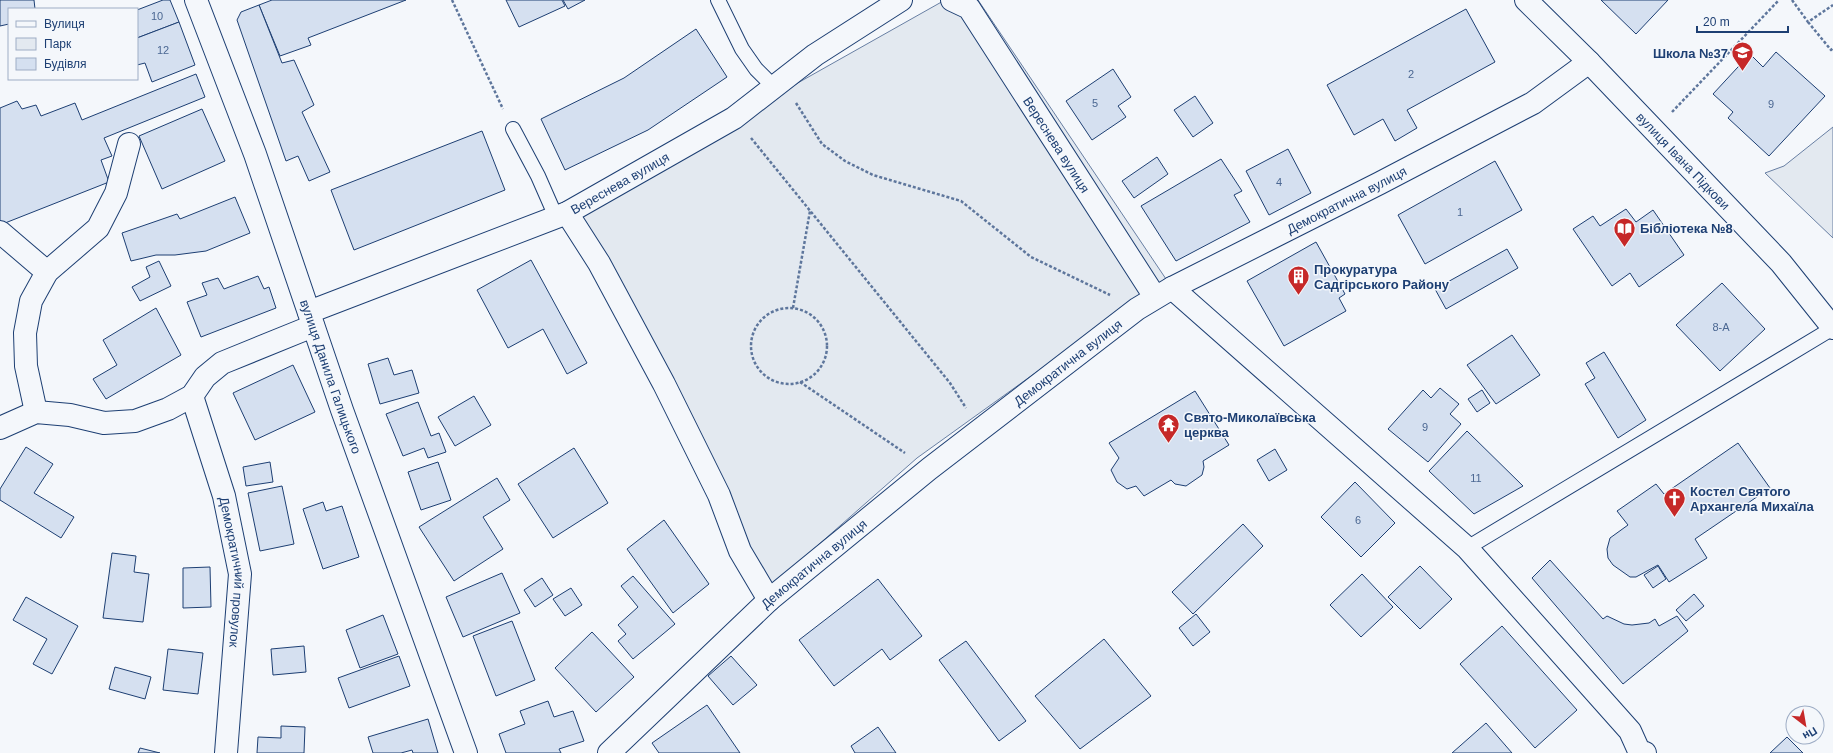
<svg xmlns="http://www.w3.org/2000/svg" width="1833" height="753" viewBox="0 0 1833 753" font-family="Arial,sans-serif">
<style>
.green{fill:#e3e9f0;stroke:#687fa3}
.building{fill:#d5e0f0;stroke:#1d3f73}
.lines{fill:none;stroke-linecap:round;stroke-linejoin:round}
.lane-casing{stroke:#1d3f73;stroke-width:16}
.street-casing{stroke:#1d3f73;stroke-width:24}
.secondary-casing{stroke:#1d3f73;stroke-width:24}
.path{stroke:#5e769c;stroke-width:2.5;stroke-dasharray:3 2;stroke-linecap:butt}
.lane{stroke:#f4f7fb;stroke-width:14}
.street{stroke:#f4f7fb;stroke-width:22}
.secondary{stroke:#f4f7fb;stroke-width:22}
.labels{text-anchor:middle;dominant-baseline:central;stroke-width:3;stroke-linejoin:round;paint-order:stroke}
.number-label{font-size:11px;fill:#4b6792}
.poi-label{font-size:13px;font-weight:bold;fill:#1d3f73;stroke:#f4f7fb;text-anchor:start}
.street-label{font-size:13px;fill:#1d3f73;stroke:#f4f7fb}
</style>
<rect width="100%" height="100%" fill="#f4f7fb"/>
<g class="green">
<polygon points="945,0 978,0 1166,279 917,458 758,598 567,213"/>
<polygon points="1833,127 1833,238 1765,173 1784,166"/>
</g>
<g class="building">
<polygon points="0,0 34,0 35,9 9,9 9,24 0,26"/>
<polygon points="163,0 170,0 179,22 137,38 137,10"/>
<polygon points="272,0 406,0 308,38 311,45 280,56 259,5"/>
<polygon points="506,0 562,0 565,6 519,27"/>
<polygon points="563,0 585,0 568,9"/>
<polygon points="1601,0 1668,0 1636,34"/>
<polygon points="259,5 282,63 294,60 314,105 302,112 330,172 309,181 298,156 286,161 237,20 241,12"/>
<polygon points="1466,9 1495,62 1407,110 1417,128 1395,141 1383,119 1354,135 1327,85"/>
<polygon points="179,22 195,65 152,82 145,63 137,65 137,38"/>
<polygon points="696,29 727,77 648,130 565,170 541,119 624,78"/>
<polygon points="1776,52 1825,96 1769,156 1728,118 1733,112 1713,94 1750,54 1763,67"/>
<polygon points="1113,69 1131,97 1118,106 1126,117 1092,140 1066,101"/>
<polygon points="196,74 205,97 104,138 112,156 101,160 109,182 0,225 0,108 17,101 22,109 36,105 41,116 75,103 82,120"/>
<polygon points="1195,96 1213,123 1193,137 1174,110"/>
<polygon points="202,109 225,161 162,189 139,136"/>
<polygon points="482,131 505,190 354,250 331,190"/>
<polygon points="1288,149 1311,193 1269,215 1246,171"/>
<polygon points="1157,157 1168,174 1134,198 1122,181"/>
<polygon points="1221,159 1242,191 1234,195 1250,222 1176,261 1141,206"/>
<polygon points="1495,161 1522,210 1425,264 1398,215"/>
<polygon points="235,197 250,233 206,251 175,255 156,255 131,261 122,233 177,214 180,219"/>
<polygon points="1626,209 1636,222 1653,210 1684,255 1639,287 1630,273 1612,286 1573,229 1593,216 1600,226"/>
<polygon points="1316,242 1345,294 1339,298 1346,311 1284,346 1247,281"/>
<polygon points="1507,249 1518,268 1446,309 1435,289"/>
<polygon points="531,260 587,363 567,374 543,329 508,348 477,290"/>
<polygon points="159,261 171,286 140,301 132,287 150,277 146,267"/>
<polygon points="258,276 264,289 269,287 276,308 201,337 187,302 207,295 202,283 218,278 224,289"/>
<polygon points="1722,283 1765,329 1720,371 1676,325"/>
<polygon points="156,308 181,355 106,399 93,379 117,365 103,340"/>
<polygon points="1512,335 1540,375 1496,404 1467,365"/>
<polygon points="1604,352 1646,420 1618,438 1585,384 1595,378 1586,363"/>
<polygon points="388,358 394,375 412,370 419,393 380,404 368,364"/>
<polygon points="293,365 315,412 255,440 233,393"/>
<polygon points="1440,388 1459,404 1450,414 1461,424 1428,462 1388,429 1423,390 1431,398"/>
<polygon points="1482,390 1490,403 1477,412 1468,399"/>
<polygon points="1195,391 1229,445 1203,461 1204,467 1202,475 1186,486 1175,484 1171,480 1144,496 1136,486 1127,489 1117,482 1111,470 1119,458 1109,443"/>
<polygon points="474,396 491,425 455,446 438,417"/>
<polygon points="418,402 431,436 439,433 446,452 428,458 424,448 403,456 386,414"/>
<polygon points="1467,431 1523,486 1474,514 1429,471"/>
<polygon points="1738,443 1770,488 1695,539 1707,558 1669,582 1658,565 1636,577 1630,577 1613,565 1608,558 1607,549 1610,538 1628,525 1617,511 1656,484 1664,494"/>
<polygon points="26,447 53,464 34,493 74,517 61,538 0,500 0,489"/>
<polygon points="574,448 608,503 553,538 518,484"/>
<polygon points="1275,449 1287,470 1269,481 1257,460"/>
<polygon points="270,462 273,482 246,486 243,467"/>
<polygon points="438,462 451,500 421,510 408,472"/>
<polygon points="497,478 510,500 483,517 503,549 454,581 419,527"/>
<polygon points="1355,482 1395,523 1361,557 1321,517"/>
<polygon points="282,486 294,544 260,551 248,493"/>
<polygon points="323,502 326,511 342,506 359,557 323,569 303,509"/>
<polygon points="664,520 709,584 673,613 627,549"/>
<polygon points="1243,524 1263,546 1193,614 1172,592"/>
<polygon points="112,553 136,556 134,572 149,574 143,622 103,618"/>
<polygon points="1550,560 1603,619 1607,616 1624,624 1632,625 1649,623 1655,619 1659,626 1677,616 1688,631 1623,684 1532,578"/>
<polygon points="1420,566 1452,599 1420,629 1388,597"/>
<polygon points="1658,566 1666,579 1653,588 1644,575"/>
<polygon points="210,567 211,607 183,608 183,568"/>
<polygon points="502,573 520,613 463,637 446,597"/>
<polygon points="1362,574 1393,607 1361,637 1330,605"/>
<polygon points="633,576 675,624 633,659 618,641 626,634 618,625 638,607 621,586"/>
<polygon points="542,578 553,595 535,607 524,590"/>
<polygon points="878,579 922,636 890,660 882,649 834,686 799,640"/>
<polygon points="571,588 582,605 565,616 553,599"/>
<polygon points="1694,594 1704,606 1686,621 1676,610"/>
<polygon points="26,597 78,626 52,674 33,664 47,639 13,620"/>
<polygon points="1196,614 1210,632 1193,646 1179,628"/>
<polygon points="383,615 398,654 360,668 346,630"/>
<polygon points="512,621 535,680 496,696 473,636"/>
<polygon points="1502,626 1577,710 1535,748 1460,664"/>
<polygon points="592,632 634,677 596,712 555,668"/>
<polygon points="1104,639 1151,696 1080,749 1035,696"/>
<polygon points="966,641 1026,721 999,741 939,660"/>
<polygon points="304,646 306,672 273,675 271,649"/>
<polygon points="168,649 203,653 198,694 163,690"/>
<polygon points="399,656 410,686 349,708 338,678"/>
<polygon points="731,656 757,685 733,705 708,676"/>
<polygon points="115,667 151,677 145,699 109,689"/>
<polygon points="548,701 554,717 573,711 584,741 559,749 561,753 506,753 499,734 525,724 520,711"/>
<polygon points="707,705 740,753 659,753 652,743"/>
<polygon points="428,719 438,753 413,753 412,750 401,753 373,753 368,737"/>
<polygon points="1486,723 1512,753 1452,753"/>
<polygon points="281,726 305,727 304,753 257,753 258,737 281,738"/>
<polygon points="878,727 896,753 855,753 851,746"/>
<polygon points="1787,737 1803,753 1770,753"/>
<polygon points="140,748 160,753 138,753"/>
</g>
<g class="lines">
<defs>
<g id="lane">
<polyline points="718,0 742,49 756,69 774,87"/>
<polyline points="513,129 538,176 556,217"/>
<polyline points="1467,548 1833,328"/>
</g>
<g id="street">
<path id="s1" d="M 952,0 L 969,8 L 1155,297"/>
<polyline points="567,213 599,263 664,384 719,495 740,551 769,600"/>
<polyline points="0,232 47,272"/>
<polyline points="1172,288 1467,548 1630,731 1639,751 1645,753"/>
<path id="s2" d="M 309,312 L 567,213 L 734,118 L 815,55 L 901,0"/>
<path id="s3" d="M 192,396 L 224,496 L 240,574 L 226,753"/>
<polyline points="36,412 26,366 25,333 31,301 47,272 98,228 116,193 129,144"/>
<polyline points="0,428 36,412 70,415 104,423 135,421 168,409 192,396 205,377 222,363 313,326"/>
<path id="s4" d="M 609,753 L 769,600 L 929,469 L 1137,309 L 1172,288 L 1380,183 L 1533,103 L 1589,62"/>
</g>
<g id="secondary">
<path id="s5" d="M 196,0 L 255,154 L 342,410 L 466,753"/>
<path id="s6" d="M 1526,0 L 1589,62 L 1781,263 L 1833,328"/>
</g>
</defs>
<use href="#lane" class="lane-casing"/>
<use href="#street" class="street-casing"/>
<use href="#secondary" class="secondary-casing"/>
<g class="path">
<polyline points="452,0 503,109"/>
<polyline points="1792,0 1808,22 1833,5"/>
<polyline points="1808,22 1831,50 1833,48"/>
<polyline points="796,103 822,144 845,161 873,175 961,201 1031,257 1110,295"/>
<polyline points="1672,112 1779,0"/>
<polyline points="751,138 950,383 966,408"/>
<circle cx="789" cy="346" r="38"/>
<polyline points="793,308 810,211"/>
<polyline points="800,382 905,453"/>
</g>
<use href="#lane" class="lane"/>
<use href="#street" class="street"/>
<use href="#secondary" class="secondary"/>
</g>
<defs>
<symbol id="school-pin" viewBox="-11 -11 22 30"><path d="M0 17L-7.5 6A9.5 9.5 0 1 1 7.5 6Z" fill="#c62828" stroke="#f4f7fb"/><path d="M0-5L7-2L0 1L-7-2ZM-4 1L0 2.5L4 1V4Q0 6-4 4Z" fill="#fff"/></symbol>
<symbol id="library-pin" viewBox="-11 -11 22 30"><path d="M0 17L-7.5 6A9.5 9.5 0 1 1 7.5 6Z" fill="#c62828" stroke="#f4f7fb"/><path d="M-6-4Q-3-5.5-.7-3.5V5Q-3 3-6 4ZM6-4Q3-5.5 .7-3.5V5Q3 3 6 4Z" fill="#fff"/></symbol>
<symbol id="building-pin" viewBox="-11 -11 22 30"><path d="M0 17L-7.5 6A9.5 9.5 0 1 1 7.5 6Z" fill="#c62828" stroke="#f4f7fb"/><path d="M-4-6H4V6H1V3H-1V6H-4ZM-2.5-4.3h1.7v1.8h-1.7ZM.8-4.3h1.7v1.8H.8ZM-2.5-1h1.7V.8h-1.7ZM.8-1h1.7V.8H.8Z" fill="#fff"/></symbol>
<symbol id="temple-pin" viewBox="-11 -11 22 30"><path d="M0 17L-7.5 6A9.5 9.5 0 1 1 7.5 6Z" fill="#c62828" stroke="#f4f7fb"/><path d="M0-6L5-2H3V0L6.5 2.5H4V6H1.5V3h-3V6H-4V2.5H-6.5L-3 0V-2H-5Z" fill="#fff"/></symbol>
<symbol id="church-pin" viewBox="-11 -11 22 30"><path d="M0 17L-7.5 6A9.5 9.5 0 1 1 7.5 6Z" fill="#c62828" stroke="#f4f7fb"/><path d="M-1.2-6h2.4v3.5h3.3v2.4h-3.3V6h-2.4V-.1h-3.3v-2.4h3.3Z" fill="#fff"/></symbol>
</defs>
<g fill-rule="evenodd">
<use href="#school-pin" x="1730" y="40" width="25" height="34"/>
<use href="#library-pin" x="1612" y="216" width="25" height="34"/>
<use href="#building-pin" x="1286" y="264" width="25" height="34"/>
<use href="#temple-pin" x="1156" y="412" width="25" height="34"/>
<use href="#church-pin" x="1662" y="486" width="25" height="34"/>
</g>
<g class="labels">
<g class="number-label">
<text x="157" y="16">10</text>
<text x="163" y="50">12</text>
<text x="1411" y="74">2</text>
<text x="1095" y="103">5</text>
<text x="1771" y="104">9</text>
<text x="1279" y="182">4</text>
<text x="1460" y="212">1</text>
<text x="1721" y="327">8-А</text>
<text x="1425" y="427">9</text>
<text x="1476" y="478">11</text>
<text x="1358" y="520">6</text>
</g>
<g class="poi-label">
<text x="1728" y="53" text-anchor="end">Школа №37</text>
<text x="1640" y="228">Бібліотека №8</text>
<text x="1314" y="269">Прокуратура<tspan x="1314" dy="15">Садгірського Району</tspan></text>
<text x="1184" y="417">Свято-Миколаївська<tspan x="1184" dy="15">церква</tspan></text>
<text x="1690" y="491">Костел Святого<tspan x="1690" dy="15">Архангела Михаїла</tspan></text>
</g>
<g class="street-label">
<text stroke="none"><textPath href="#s1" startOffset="181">Вереснева вулиця</textPath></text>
<text stroke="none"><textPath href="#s6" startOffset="225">вулиця Івана Підкови</textPath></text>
<text stroke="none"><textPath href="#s2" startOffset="337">Вереснева вулиця</textPath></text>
<text stroke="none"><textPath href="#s4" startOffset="927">Демократична вулиця</textPath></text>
<text stroke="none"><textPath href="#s4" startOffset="603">Демократична вулиця</textPath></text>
<text stroke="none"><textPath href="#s5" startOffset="400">вулиця Данила Галицького</textPath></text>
<text stroke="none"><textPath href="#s4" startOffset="279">Демократична вулиця</textPath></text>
<text stroke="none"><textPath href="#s3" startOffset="182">Демократичний провулок</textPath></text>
</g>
</g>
<rect x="8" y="8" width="130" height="72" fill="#f4f7fb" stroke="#9eadc5"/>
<rect x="16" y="21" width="20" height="6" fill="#f4f7fb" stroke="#9eadc5"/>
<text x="44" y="28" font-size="12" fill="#1d3f73">Вулиця</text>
<rect x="16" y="38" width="20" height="12" fill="#e3e9f0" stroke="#9eadc5"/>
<text x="44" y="48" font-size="12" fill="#1d3f73">Парк</text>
<rect x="16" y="58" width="20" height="12" fill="#d5e0f0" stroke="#9eadc5"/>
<text x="44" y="68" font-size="12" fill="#1d3f73">Будівля</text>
<g transform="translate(1805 725) rotate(149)"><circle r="19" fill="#f4f7fb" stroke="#9eadc5"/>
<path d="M0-3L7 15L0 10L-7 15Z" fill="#c62828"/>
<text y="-6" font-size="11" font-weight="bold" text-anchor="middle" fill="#1d3f73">Пн</text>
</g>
<path d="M1697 26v6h91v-6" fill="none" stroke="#1d3f73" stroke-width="2"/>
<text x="1703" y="26" font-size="12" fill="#1d3f73" stroke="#f4f7fb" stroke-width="3" paint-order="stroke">20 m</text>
</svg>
